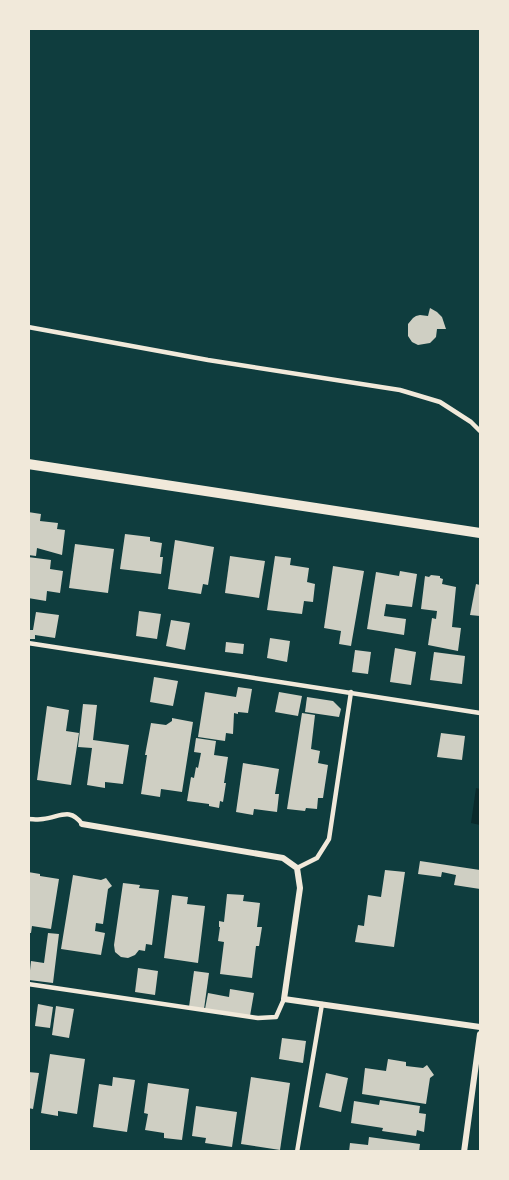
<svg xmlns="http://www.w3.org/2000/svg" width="509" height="1180" viewBox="0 0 509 1180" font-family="Cabin,sans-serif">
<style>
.water{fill:#0a2a2b}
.building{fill:#cfcfc3}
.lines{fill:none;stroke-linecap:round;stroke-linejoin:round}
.service{stroke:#f1e9da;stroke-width:4.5}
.minor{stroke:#f1e9da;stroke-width:6}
.tertiary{stroke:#f1e9da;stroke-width:10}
</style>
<rect width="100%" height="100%" fill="#0f3d3e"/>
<polygon class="water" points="476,788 480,789 480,825 471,823"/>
<g class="building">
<polygon points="430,308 437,312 442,317 446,329 437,329 436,337 430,343 418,345 412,342 408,336 408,324 413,318 416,316 420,315 428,316"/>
<polygon points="28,512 41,514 40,521 58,523 57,529 65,530 62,555 37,548 36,556 28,555"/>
<polygon points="125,534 150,537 150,541 162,543 160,557 163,557 161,574 120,569"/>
<polygon points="175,540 214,547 208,585 203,584 201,594 168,589"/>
<polygon points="75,544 114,549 108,593 69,588"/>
<polygon points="230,556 265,561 259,598 225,593"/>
<polygon points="275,556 291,558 290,565 309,568 307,582 315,584 313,602 304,601 302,614 267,610"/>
<polygon points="28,557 51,560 50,569 63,571 60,593 47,591 46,601 28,598"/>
<polygon points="333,566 364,571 351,646 339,644 341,631 324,628"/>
<polygon points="400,571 417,574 412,607 386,604 384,616 406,619 404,635 367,629 376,572 399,576"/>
<polygon points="431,575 440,576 440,578 443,579 442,584 456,587 452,627 461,628 458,651 428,645 432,618 436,619 437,611 421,609 425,576 429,577"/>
<polygon points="476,584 480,585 480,616 470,615"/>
<polygon points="139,611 161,614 157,639 136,636"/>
<polygon points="36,612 59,615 55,638 35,635 35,639 28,639 28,630 33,630"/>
<polygon points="171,620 190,623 185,650 166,646"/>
<polygon points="270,638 290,641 287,662 267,658"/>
<polygon points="226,642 244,644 243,654 225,652"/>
<polygon points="395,648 416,652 411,685 390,682"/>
<polygon points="355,650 371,652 368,674 352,672"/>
<polygon points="434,652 465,656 462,684 430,680"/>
<polygon points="154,677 178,681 173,706 150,702"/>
<polygon points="238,687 252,689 248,713 238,712 238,714 234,713 233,734 226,733 225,741 198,737 205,692 236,697"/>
<polygon points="279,692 302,696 298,716 275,712"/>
<polygon points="307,697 333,701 341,709 339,717 305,712"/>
<polygon points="83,704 97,705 93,740 129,745 123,784 105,782 105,788 87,785 92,748 78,747"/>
<polygon points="47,706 69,710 66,731 79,733 71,785 37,780"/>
<polygon points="302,713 315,715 311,749 320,751 318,763 328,765 323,798 318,798 317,809 306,808 305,811 287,809"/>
<polygon points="172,718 193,722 182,792 161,789 160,797 141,794 147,755 145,755 151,723 166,725 172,721"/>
<polygon points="441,733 465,736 462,760 437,757"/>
<polygon points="196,738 216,741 214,755 228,757 224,783 226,783 223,802 220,801 219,808 209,806 209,804 187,801 191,777 194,778 196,767 198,768 201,753 194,752"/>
<polygon points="243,763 279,769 275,794 279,794 277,812 254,809 253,815 236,812"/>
<polygon points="420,861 480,870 480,889 454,885 456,875 442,872 441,877 418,874"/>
<polygon points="385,870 405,872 394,947 355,942 358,925 364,926 368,895 381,897"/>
<polygon points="28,872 40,874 40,876 59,879 51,929 32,926 31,933 28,933"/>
<polygon points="73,875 101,880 106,878 112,886 108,889 103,924 96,923 95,931 105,933 101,955 61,949"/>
<polygon points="123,883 140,885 139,888 159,890 152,945 146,944 145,951 139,950 135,955 128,958 121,957 115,952 114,945"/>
<polygon points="227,894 244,895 243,901 260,903 257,927 262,927 259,946 256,946 252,978 220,974 224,942 218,941 220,927 219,927 219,921 224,922"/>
<polygon points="172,895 188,897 187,904 205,906 198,963 164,958"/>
<polygon points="48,933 59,934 53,983 29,980 31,961 44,963"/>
<polygon points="138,968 158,971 155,995 135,992"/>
<polygon points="194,971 209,973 204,1009 189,1007"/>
<polygon points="230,989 254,993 250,1016 205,1009 208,993 229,997"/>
<polygon points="38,1004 53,1007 50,1028 35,1026"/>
<polygon points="56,1006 74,1009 69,1038 52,1035"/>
<polygon points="282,1038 306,1041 303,1063 279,1059"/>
<polygon points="50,1054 85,1059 77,1114 58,1111 58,1116 41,1113"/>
<polygon points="388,1059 406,1062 406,1066 423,1068 427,1065 434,1075 430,1078 426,1104 362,1094 365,1068 386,1071"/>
<polygon points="28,1072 39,1073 33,1109 28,1108"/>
<polygon points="326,1073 348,1078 341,1112 319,1107"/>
<polygon points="113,1077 135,1080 127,1132 93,1127 99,1084 112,1086"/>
<polygon points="251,1077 290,1083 280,1150 241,1144"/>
<polygon points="148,1083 189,1089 182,1140 164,1138 164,1133 145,1130 148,1114 144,1113"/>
<polygon points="380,1100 420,1106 419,1113 426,1114 424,1132 417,1130 416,1136 382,1131 383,1128 351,1123 354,1101 379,1105"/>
<polygon points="196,1106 237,1112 232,1147 205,1143 206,1138 192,1136"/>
<polygon points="369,1137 420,1144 419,1152 349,1152 350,1143 368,1145"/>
</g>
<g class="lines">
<g class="service">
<polyline points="28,327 208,360 400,390 440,402 471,422 480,431"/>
<polyline points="28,643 480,713"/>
<path d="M 28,819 C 33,819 38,820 43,819 C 60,817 70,807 82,824"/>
<polyline points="297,868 317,858 329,839 351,692"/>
<polyline points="28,984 258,1018 276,1017 284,999"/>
<polyline points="297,1152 322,1004"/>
</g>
<g class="minor">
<polyline points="82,824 283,858 297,868 300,888 284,999 480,1027"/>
<polyline points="464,1152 480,1034"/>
</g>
<polyline class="tertiary" points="28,464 480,533"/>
</g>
<rect width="509" height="1180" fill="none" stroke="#f1e9da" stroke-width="60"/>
</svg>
